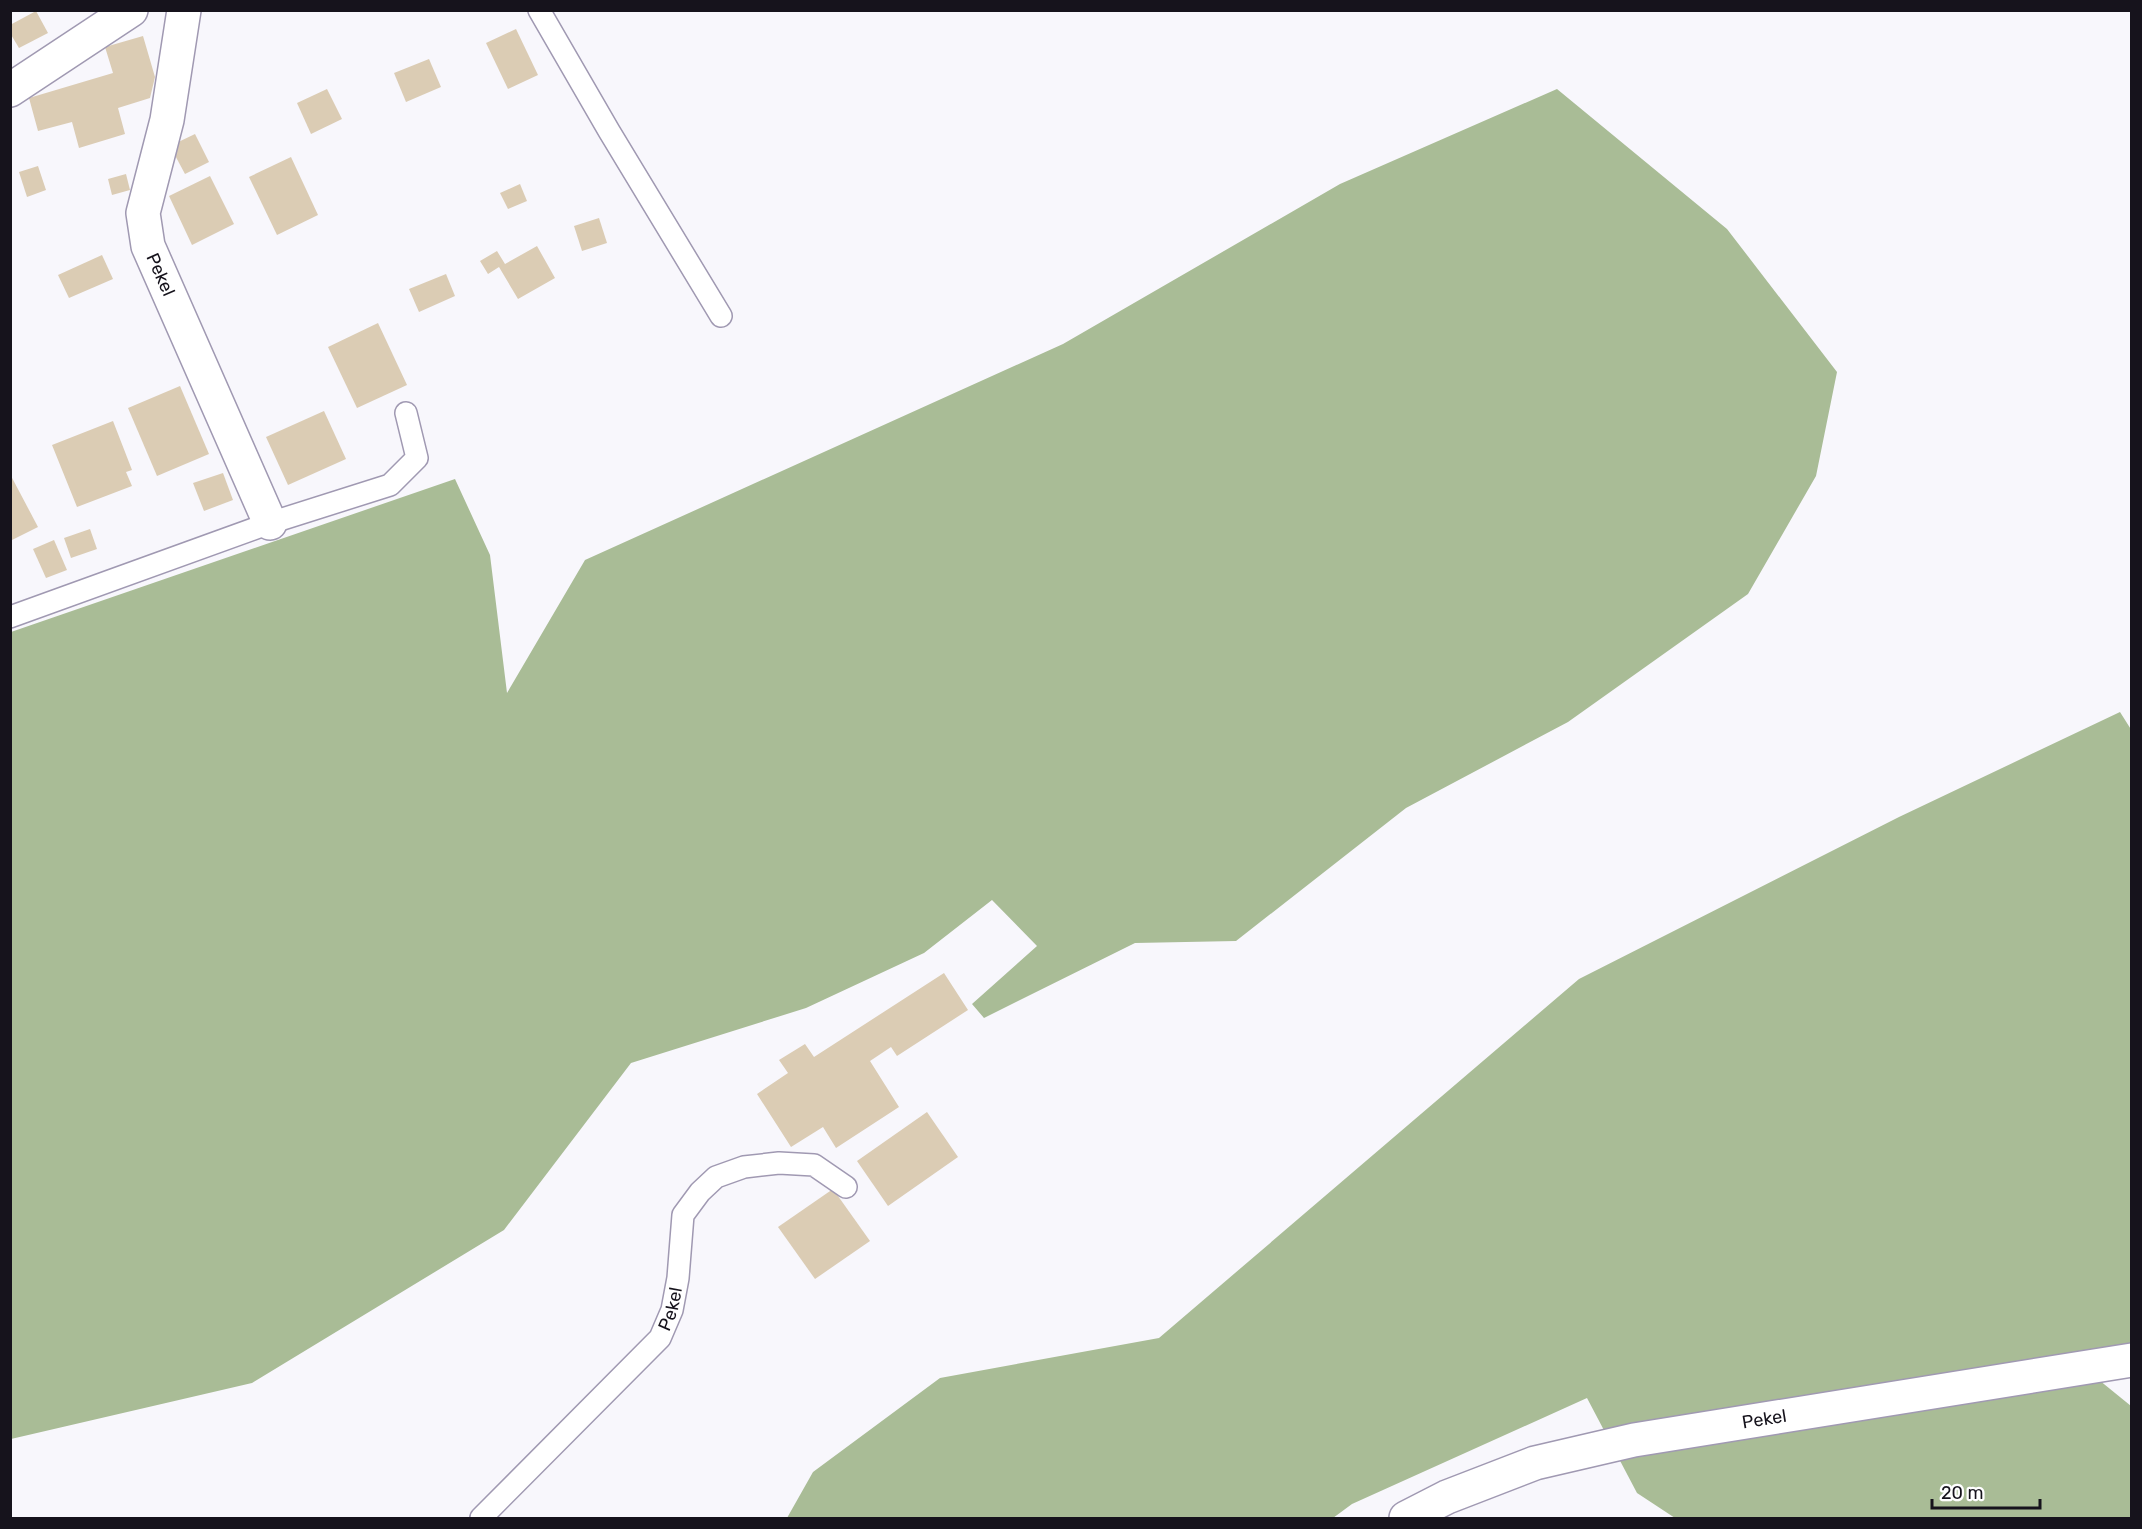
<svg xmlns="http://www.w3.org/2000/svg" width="2142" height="1529" viewBox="0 0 2142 1529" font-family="Rubik,sans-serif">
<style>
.forest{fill:#a9bc96}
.building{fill:#dbccb4}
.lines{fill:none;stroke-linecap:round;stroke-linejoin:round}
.service-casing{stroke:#a099b2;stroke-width:24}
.minor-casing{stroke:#a099b2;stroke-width:36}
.service{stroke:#fff;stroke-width:21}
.minor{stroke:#fff;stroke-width:33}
.labels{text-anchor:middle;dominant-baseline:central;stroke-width:6;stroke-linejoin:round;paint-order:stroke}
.street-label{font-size:18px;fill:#16131c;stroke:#fff}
</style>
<rect width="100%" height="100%" fill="#f8f7fc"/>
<g class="forest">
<polygon points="1557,89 1727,229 1837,372 1816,476 1748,594 1568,722 1406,808 1236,941 1135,943 984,1018 972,1004 1037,946 992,900 924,953 806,1008 631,1063 504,1230 252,1383 11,1439 11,632 455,479 490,555 507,693 585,560 1063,344 1340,184"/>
<polygon points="2120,712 2132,731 2131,1351 2083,1367 2131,1406 2131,1518 1675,1518 1637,1493 1587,1398 1352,1504 1333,1518 787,1518 813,1472 940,1378 1159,1338 1579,979 1899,817"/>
</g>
<g class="building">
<polygon points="36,11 48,33 19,48 10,33 10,25"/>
<polygon points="516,29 538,75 508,89 486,43"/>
<polygon points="143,36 155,77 150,98 118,108 125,134 79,148 72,122 38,131 29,98 113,73 105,47"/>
<polygon points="429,59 441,87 406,102 394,73"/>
<polygon points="327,89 342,119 311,134 297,103"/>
<polygon points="195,134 209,162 185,174 170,146"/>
<polygon points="291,157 318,215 277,235 249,177"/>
<polygon points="38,166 46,190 27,197 19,172"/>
<polygon points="126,174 130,190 112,195 108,179"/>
<polygon points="210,176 234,224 192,245 169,196"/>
<polygon points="520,184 527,201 508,209 500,193"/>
<polygon points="599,218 607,243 582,251 574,226"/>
<polygon points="537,246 555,278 518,299 499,267 488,274 480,261 497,251 505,264"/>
<polygon points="102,255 113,279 69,298 58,275"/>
<polygon points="446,274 455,296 419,312 409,289"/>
<polygon points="378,323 407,385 357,408 328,347"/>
<polygon points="180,386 209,454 157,476 128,408"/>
<polygon points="324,411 346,459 288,485 266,437"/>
<polygon points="113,421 132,470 126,472 132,486 77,507 52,445"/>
<polygon points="223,473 233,500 204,511 193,483"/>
<polygon points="10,474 38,527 10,541"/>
<polygon points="90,529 97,549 71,558 64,538"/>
<polygon points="54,540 67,570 46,578 33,549"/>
<polygon points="944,973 968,1010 897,1056 891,1047 870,1061 899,1107 836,1148 823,1127 791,1147 757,1094 788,1073 779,1060 805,1044 814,1057"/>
<polygon points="927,1112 958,1157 888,1206 857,1161"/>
<polygon points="833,1189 870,1241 815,1279 778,1227"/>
</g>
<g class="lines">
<defs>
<g id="service">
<polyline points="539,10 609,131 721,316"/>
<polyline points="10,617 270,523 390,485 417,458 406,413"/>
<path id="s1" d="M 481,1518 L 660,1338 L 672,1310 L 678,1278 L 683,1215 L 700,1192 L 716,1177 L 744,1167 L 779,1163 L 814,1165 L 846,1187"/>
</g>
<g id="minor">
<path id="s2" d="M 184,10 L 167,120 L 143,213 L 148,246 L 270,523"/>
<polyline points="10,90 131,10"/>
<path id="s3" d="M 1406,1518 L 1447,1497 L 1535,1463 L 1634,1440 L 2132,1360"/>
</g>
</defs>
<use href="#service" class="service-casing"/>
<use href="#minor" class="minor-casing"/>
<use href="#service" class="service"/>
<use href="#minor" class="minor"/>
</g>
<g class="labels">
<g class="street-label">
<text stroke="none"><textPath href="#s2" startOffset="272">Pekel</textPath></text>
<text stroke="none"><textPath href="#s1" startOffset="285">Pekel</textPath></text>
<text stroke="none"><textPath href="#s3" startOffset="374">Pekel</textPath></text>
</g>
</g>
<rect width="2142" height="1529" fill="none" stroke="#16131c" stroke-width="24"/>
<path d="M1932 1499v9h108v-9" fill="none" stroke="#16131c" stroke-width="3"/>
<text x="1941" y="1499" font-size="18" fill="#16131c" stroke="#ffffff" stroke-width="4.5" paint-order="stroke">20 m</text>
</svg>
